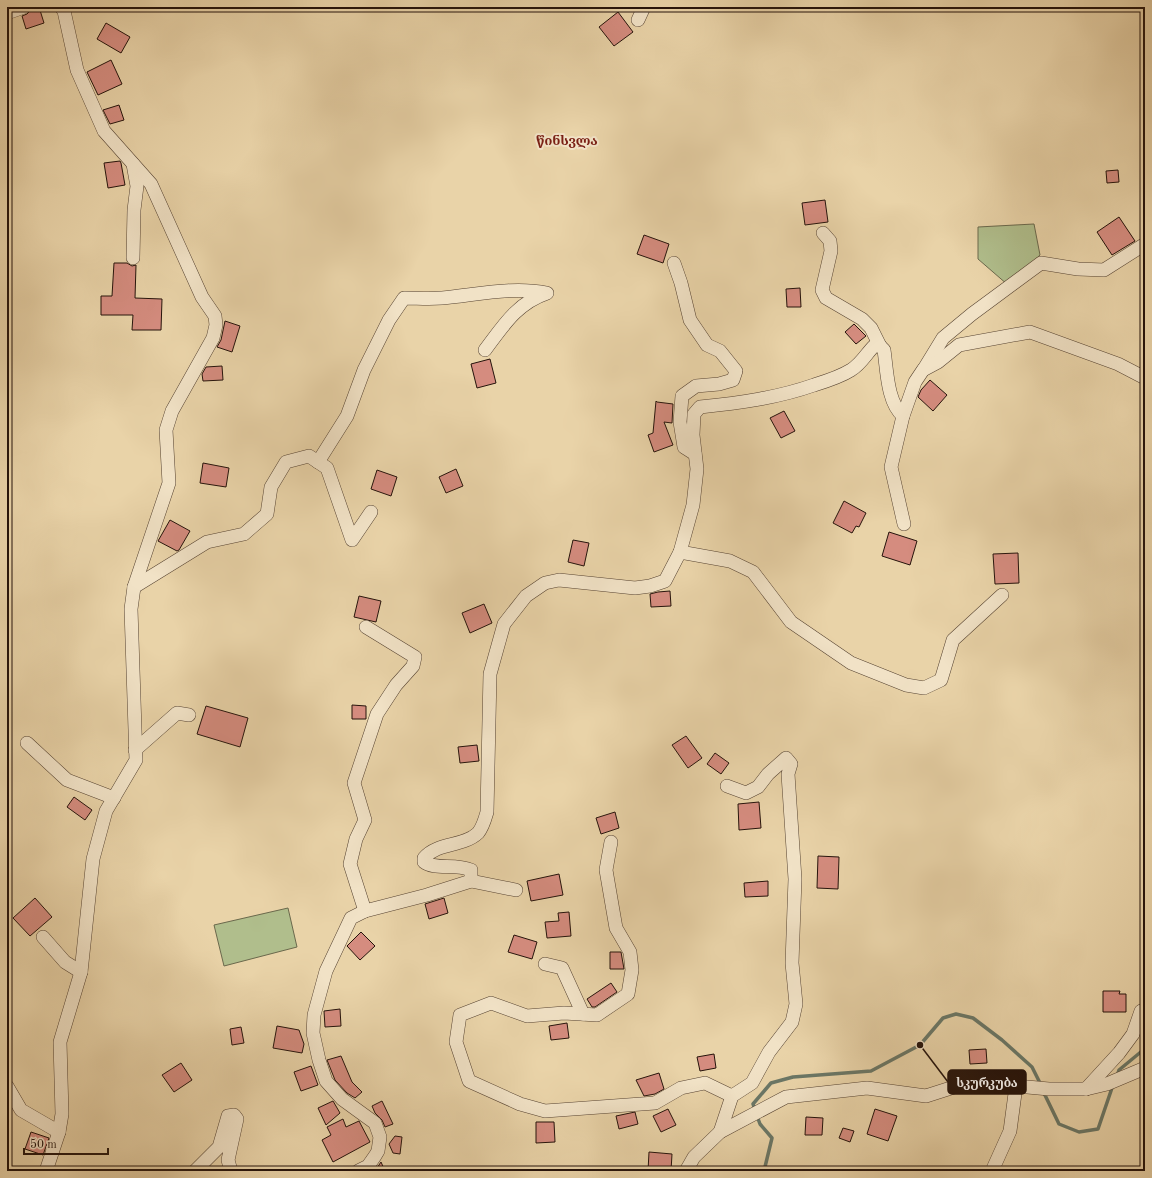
<svg xmlns="http://www.w3.org/2000/svg" width="1152" height="1178" viewBox="0 0 1152 1178" font-family="'Old Standard TT','Noto Serif Georgian',serif">
<style>
.green{fill:#b0be8c;stroke:#6a684c}
.lines{fill:none;stroke-linecap:round;stroke-linejoin:round}
.stream{stroke:#6b7766;stroke-width:3.5}
.building{fill:#d58c7f;stroke:#25130b}
.minor-casing{stroke:#564332;stroke-width:14}
.minor{stroke:#f1e2c6;stroke-width:13}
.labels{text-anchor:middle;dominant-baseline:central;stroke-width:4;stroke-linejoin:round;paint-order:stroke}
.quarter-label{font-size:13px;font-weight:bold;fill:#7a1f14;stroke:#f1e2c6}
.leader{fill:none;stroke:#25130b;stroke-width:1.5}
.callout-dot{fill:#25130b;stroke:#f1e2c6;stroke-width:1.5}
.callout{fill:#25130b;stroke:#25130b;stroke-width:1.5}
.callout-label{font-size:12px;text-anchor:middle;font-weight:bold;fill:#fff}
</style>
<rect width="100%" height="100%" fill="#e9d3a8"/>
<filter id="stains"><feTurbulence type="fractalNoise" baseFrequency=".005" numOctaves="4"/><feColorMatrix values="0 0 0 0 .2 0 0 0 0 .09 0 0 0 0 .02 0 0 0 .5 -.17"/></filter>
<radialGradient id="worn" r=".72"><stop offset=".6" stop-color="#630" stop-opacity="0"/><stop offset="1" stop-color="#630" stop-opacity=".3"/></radialGradient>
<g class="green">
<polygon points="1034,224 1040,255 1008,285 978,259 978,227"/>
<polygon points="288,908 297,947 224,966 214,925"/>
</g>
<g class="lines">
<g class="stream">
<polyline points="1117,1076 1119,1070 1142,1051 1145,1050"/>
<polyline points="1043,1091 1059,1124 1079,1132 1098,1129 1113,1085"/>
<polyline points="755,1110 753,1104 771,1083 793,1077 871,1071 920,1045 943,1018 956,1014 973,1018 1002,1040 1032,1067 1041,1085"/>
<polyline points="757,1116 760,1124 772,1138 764,1171"/>
</g>
</g>
<g class="building">
<polygon points="39,7 44,23 26,29 22,16 27,14 31,10"/>
<polygon points="618,12 633,32 614,46 599,27"/>
<polygon points="106,23 130,37 121,53 97,39"/>
<polygon points="111,60 122,84 98,95 87,72"/>
<polygon points="119,105 124,120 110,124 103,110"/>
<polygon points="120,161 121,163 125,185 108,188 104,163"/>
<polygon points="1118,170 1119,182 1107,183 1106,171"/>
<polygon points="825,200 828,222 805,225 802,203"/>
<polygon points="1119,217 1135,241 1112,255 1097,232"/>
<polygon points="644,235 669,244 663,263 637,254"/>
<polygon points="114,263 127,263 132,266 136,265 135,298 162,299 161,330 132,330 133,315 101,315 101,296 112,296"/>
<polygon points="800,288 801,307 787,307 786,289"/>
<polygon points="225,321 240,326 232,352 217,347 221,340"/>
<polygon points="854,324 866,336 856,344 845,332"/>
<polygon points="490,359 496,383 477,388 471,364"/>
<polygon points="222,366 223,380 203,381 202,374 206,367"/>
<polygon points="930,380 947,395 933,411 918,397 921,390"/>
<polygon points="656,401 657,402 673,404 672,423 664,422 673,445 654,452 648,435 653,433"/>
<polygon points="784,411 795,431 781,438 770,418"/>
<polygon points="203,463 229,468 226,487 200,483"/>
<polygon points="456,469 463,486 446,493 439,477"/>
<polygon points="377,470 397,477 391,496 371,489"/>
<polygon points="844,501 866,513 859,527 856,526 852,533 833,523"/>
<polygon points="170,520 190,531 179,550 177,551 158,541"/>
<polygon points="889,532 917,541 910,565 882,556"/>
<polygon points="573,540 589,543 584,566 568,562"/>
<polygon points="1018,553 1019,583 995,584 993,554"/>
<polygon points="670,591 671,606 651,607 650,594 658,592"/>
<polygon points="359,596 381,601 376,622 354,617"/>
<polygon points="484,604 492,623 470,633 462,613"/>
<polygon points="352,705 366,706 366,719 352,719"/>
<polygon points="206,706 248,718 240,747 197,734"/>
<polygon points="686,736 702,758 688,768 672,745"/>
<polygon points="477,745 479,761 460,763 458,747"/>
<polygon points="715,753 729,763 721,774 707,764"/>
<polygon points="74,797 92,810 85,820 67,807"/>
<polygon points="759,802 761,828 739,830 738,804"/>
<polygon points="615,812 619,828 601,834 596,818"/>
<polygon points="818,856 839,857 838,889 817,888"/>
<polygon points="559,874 563,895 531,901 527,881"/>
<polygon points="768,881 768,896 745,897 744,883"/>
<polygon points="35,898 52,917 30,936 13,918"/>
<polygon points="444,898 448,913 429,919 425,904"/>
<polygon points="569,912 571,936 547,938 545,922 559,921 558,913"/>
<polygon points="361,932 375,946 360,960 347,946"/>
<polygon points="514,935 537,942 532,959 508,952"/>
<polygon points="610,952 621,952 624,969 610,969"/>
<polygon points="611,983 617,992 595,1007 592,1007 587,999"/>
<polygon points="1103,991 1120,991 1119,994 1126,994 1126,1012 1103,1012"/>
<polygon points="340,1009 341,1026 325,1027 324,1011"/>
<polygon points="567,1023 569,1038 551,1040 549,1026"/>
<polygon points="277,1026 299,1030 304,1044 302,1053 273,1048"/>
<polygon points="241,1027 244,1043 232,1045 230,1029"/>
<polygon points="986,1049 987,1063 970,1064 969,1050"/>
<polygon points="714,1054 716,1068 700,1071 697,1057"/>
<polygon points="341,1056 352,1082 362,1092 355,1098 347,1093 335,1080 327,1060"/>
<polygon points="181,1063 192,1080 174,1092 162,1075"/>
<polygon points="311,1066 318,1085 301,1091 294,1072"/>
<polygon points="659,1073 664,1089 655,1094 644,1096 636,1080"/>
<polygon points="333,1101 340,1113 326,1125 318,1108"/>
<polygon points="382,1101 393,1124 385,1127 382,1120 375,1113 372,1106"/>
<polygon points="668,1109 676,1125 661,1132 653,1116"/>
<polygon points="875,1109 897,1116 888,1141 867,1134"/>
<polygon points="635,1112 638,1124 619,1129 616,1116"/>
<polygon points="806,1117 823,1118 822,1135 805,1135"/>
<polygon points="343,1119 346,1127 359,1121 370,1142 333,1162 322,1140 331,1135 327,1127"/>
<polygon points="536,1122 554,1122 555,1142 536,1143"/>
<polygon points="843,1128 854,1131 850,1142 839,1138"/>
<polygon points="31,1132 49,1138 43,1155 25,1149"/>
<polygon points="395,1136 402,1137 400,1154 393,1153 389,1144"/>
<polygon points="649,1152 672,1154 671,1171 648,1171"/>
<polygon points="381,1162 385,1171 374,1171 375,1171"/>
</g>
<g class="lines">
<defs>
<g id="minor">
<polyline points="7,13 24,7"/>
<polyline points="638,20 644,7"/>
<polyline points="823,233 830,241 831,251 822,290 826,298 862,319 871,328 880,346"/>
<polyline points="133,258 134,210 137,186 133,164"/>
<polyline points="674,263 681,283 690,320 707,345 720,351 736,371 733,380 719,384 696,386 682,396 680,422 684,447 695,454"/>
<polyline points="924,369 943,338 972,314 1041,263 1078,269 1104,270 1145,244"/>
<path d="M 318,462 L 347,416 L 364,370 L 389,320 L 404,298 C 417,298 429,299 442,298 C 476,295 512,286 547,293 C 517,303 503,326 485,350"/>
<polyline points="904,524 891,467 903,416 915,382 923,370 938,362 959,345 1030,332 1118,364 1145,378"/>
<polyline points="680,552 730,561 753,572 791,622 851,663 906,685 924,688 941,680 953,640 1002,595"/>
<polyline points="134,587 207,542 244,534 267,514 271,487 286,462 309,456 327,468 352,540 371,512"/>
<polyline points="27,743 67,780 114,798"/>
<polyline points="135,750 177,713 189,715"/>
<polyline points="611,842 606,870 616,928 630,952 632,970 628,994 597,1015 564,1013 527,1016 491,1003 460,1015 456,1042 469,1081 520,1104 545,1111 655,1103 681,1088 705,1083 732,1096"/>
<polyline points="471,881 516,890"/>
<polyline points="365,911 350,864 356,839 365,820 354,783 377,714 396,685 413,666 415,657 366,627"/>
<polyline points="43,937 65,962 81,972"/>
<polyline points="545,964 562,968 583,1014"/>
<polyline points="7,1086 21,1110 59,1132"/>
<polyline points="1086,1089 1119,1053 1133,1034 1141,1011"/>
<polyline points="720,1132 732,1096 752,1083 769,1052 792,1022 796,1004 792,963 795,879 788,774 791,764 786,758 768,774 758,787 746,793 727,786"/>
<polyline points="46,1171 59,1132 62,1114 60,1042 81,972 93,859 106,811 136,760 131,609 134,587 169,483 166,430 172,411 213,338 216,325 215,316 202,297 151,184 104,131 77,70 64,11 61,7"/>
<polyline points="195,1171 219,1147 228,1116 234,1115 237,1119 228,1160 231,1171"/>
<path d="M 358,1171 L 368,1166 L 375,1156 L 378,1151 L 380,1137 L 375,1123 L 342,1099 L 326,1081 L 319,1060 L 313,1033 L 314,1015 L 326,971 L 351,918 L 365,911 L 427,895 L 471,881 L 471,870 C 456,863 434,870 424,862 L 424,858 C 438,842 463,847 478,833 C 483,827 485,819 487,812 L 490,674 L 504,624 L 526,596 L 545,583 L 559,580 L 635,588 L 650,586 L 665,581 L 680,552 L 693,505 L 697,469 L 693,435 L 694,414 L 700,407 C 739,403 777,398 814,385 C 827,381 840,377 851,370 C 861,364 866,354 874,346 L 880,346 L 884,350 C 887,370 887,402 903,416"/>
<polyline points="686,1171 694,1157 720,1132 786,1097 867,1088 926,1096 954,1087 996,1082 1016,1086 1049,1089 1086,1089 1107,1084 1145,1068"/>
<polyline points="992,1171 1010,1131 1016,1086"/>
</g>
</defs>
<use href="#minor" class="minor-casing"/>
<use href="#minor" class="minor"/>
</g>
<g class="labels">
<g class="quarter-label">
<text x="567" y="141">წინსვლა</text>
</g>
</g>
<path class="leader" d="M920 1045L948 1082"/>
<circle class="callout-dot" cx="920" cy="1045" r="4"/>
<rect class="callout" x="948" y="1070" width="78" height="24" rx="4"/>
<g class="callout-label">
<text x="987" y="1087">სკურკუბა</text>
</g>
<rect width="1152" height="1178" fill="none" stroke="#e9d3a8" stroke-width="24"/>
<rect x="8" y="8" width="1136" height="1162" fill="none" stroke="#25130b" stroke-width="2"/>
<rect x="12" y="12" width="1128" height="1154" fill="none" stroke="#25130b"/>
<path d="M24 1148v6h84v-6" fill="none" stroke="#25130b" stroke-width="2"/>
<text x="30" y="1148" font-size="12" fill="#25130b" stroke="#f1e2c6" stroke-width="3" paint-order="stroke">50 m</text>
<rect width="100%" height="100%" filter="url(#stains)"/>
<rect width="100%" height="100%" fill="url(#worn)"/>
</svg>
